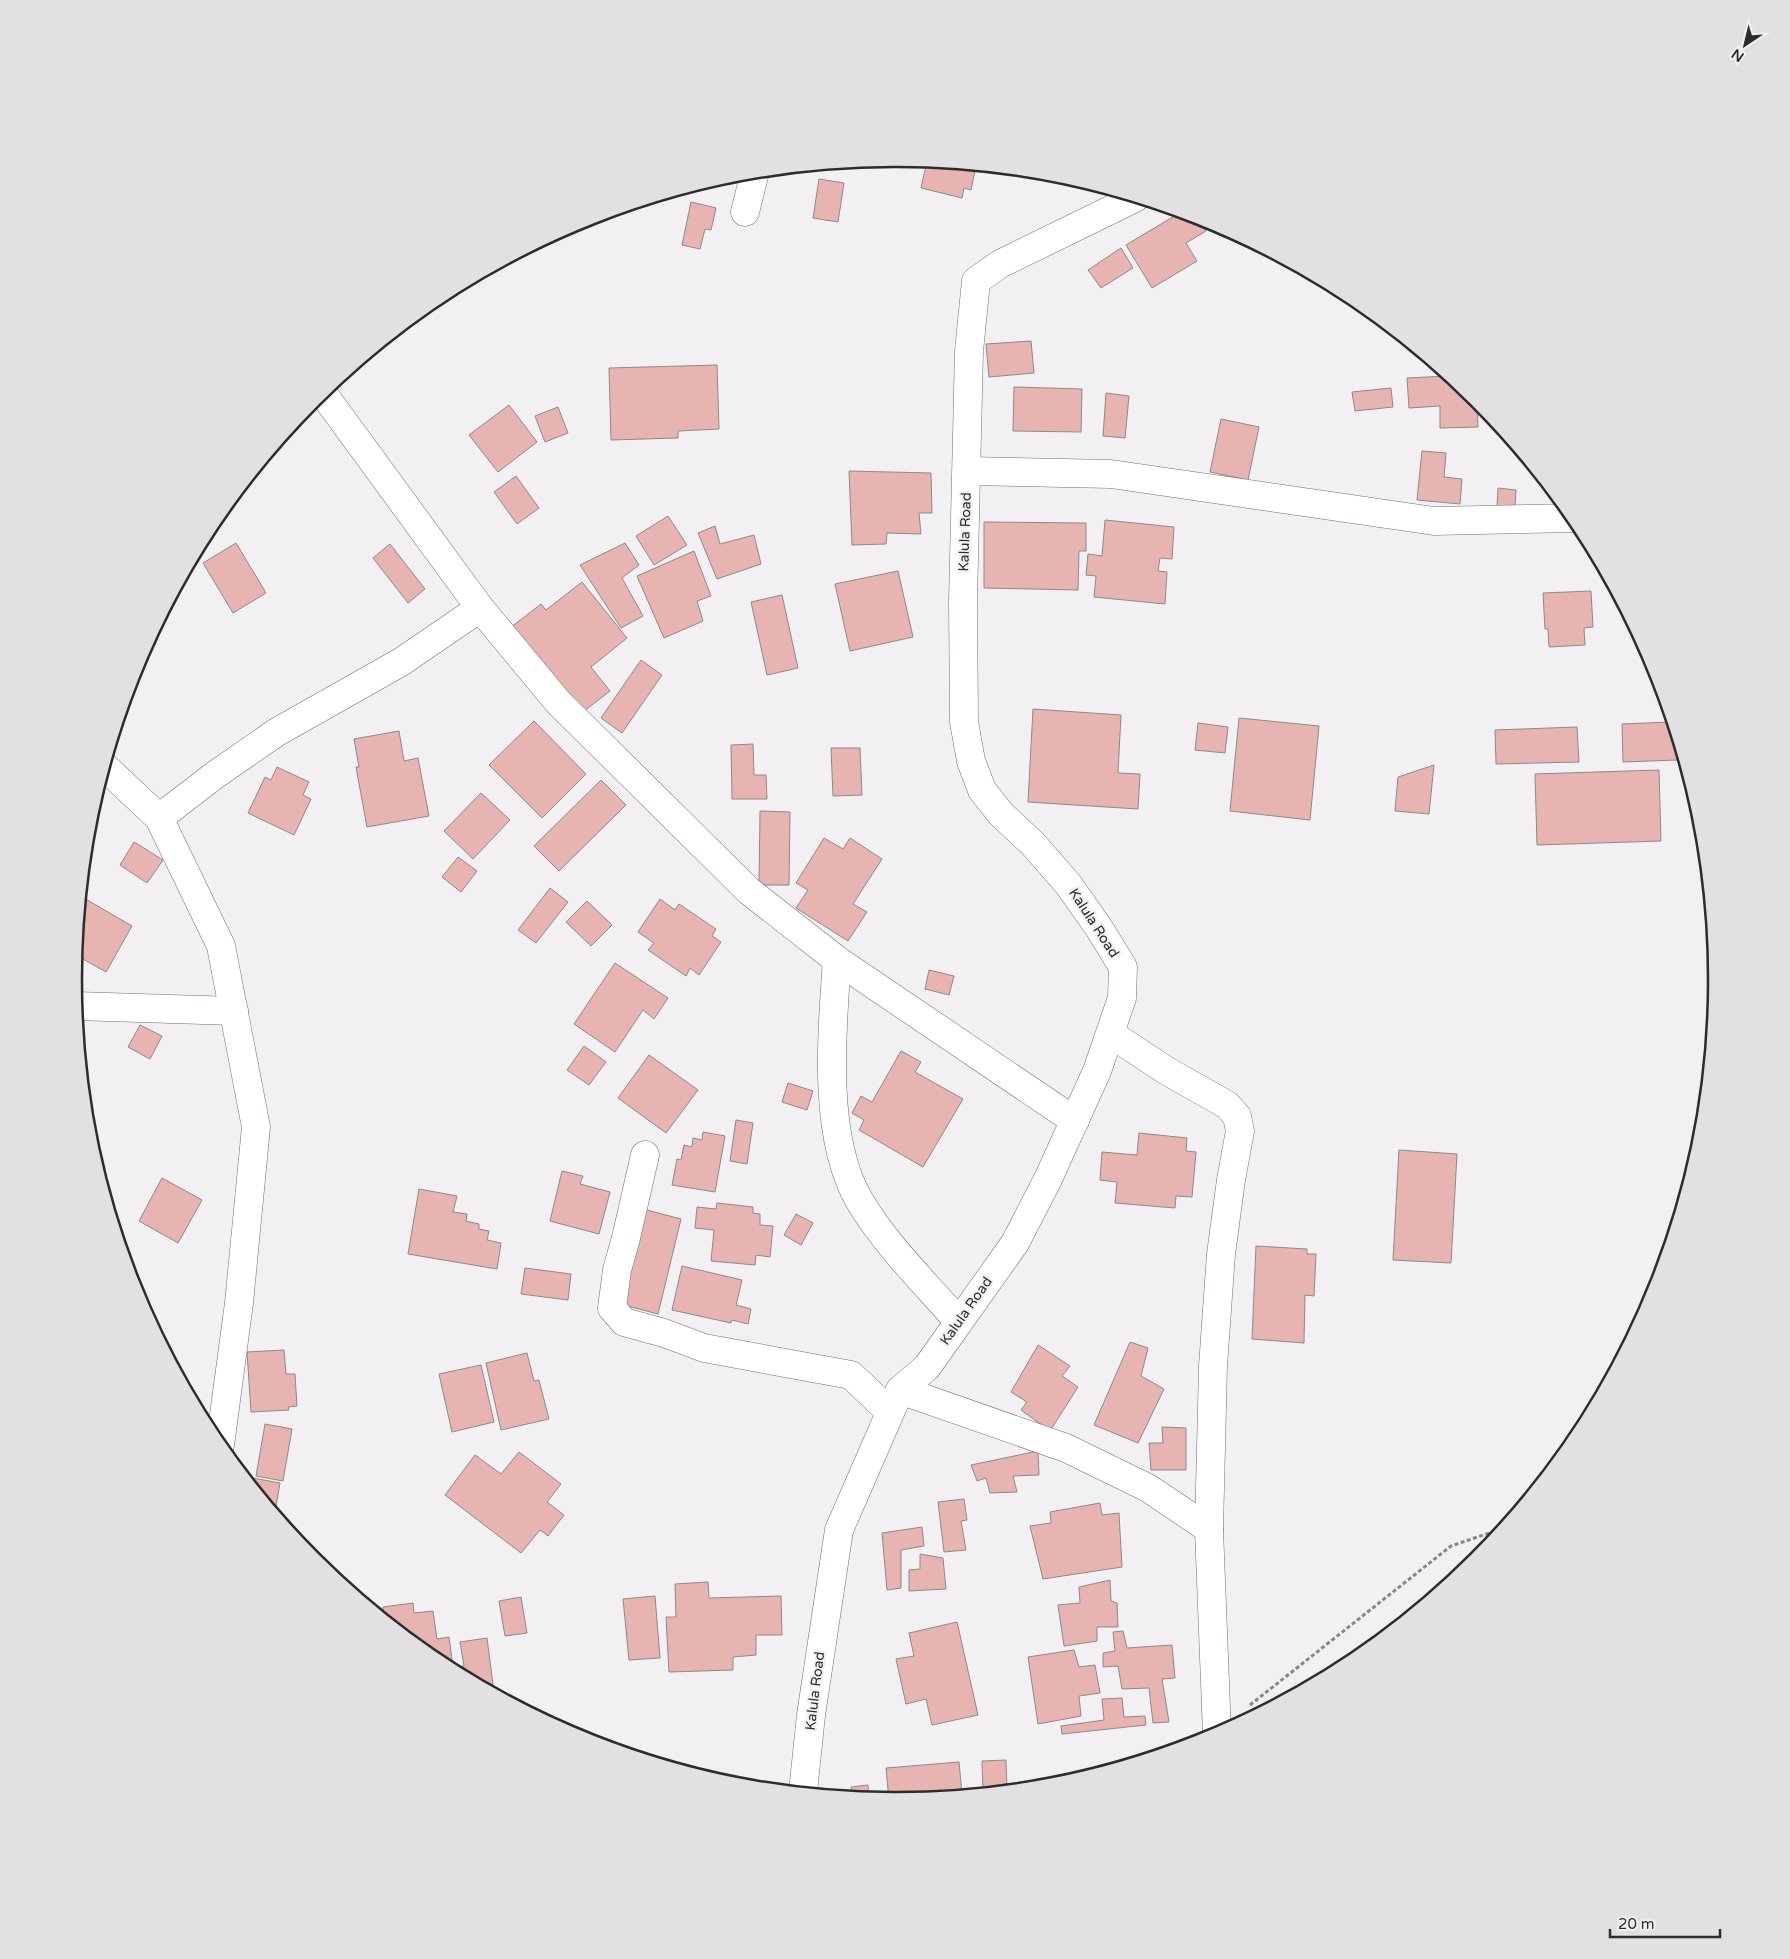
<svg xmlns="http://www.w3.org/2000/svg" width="1790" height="1959" viewBox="0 0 1790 1959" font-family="'Varela Round',sans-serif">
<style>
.building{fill:#e8b4b2;stroke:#8d8989}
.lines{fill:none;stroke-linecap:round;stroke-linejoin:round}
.minor-casing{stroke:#716f72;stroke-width:29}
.path{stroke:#888688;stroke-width:3;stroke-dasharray:4 2.5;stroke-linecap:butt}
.minor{stroke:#fff;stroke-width:28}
.labels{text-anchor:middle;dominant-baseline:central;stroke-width:4.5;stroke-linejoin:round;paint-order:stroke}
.street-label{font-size:14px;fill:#2d2c2d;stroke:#f2f0f2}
.rim{fill:none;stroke:#2d2c2d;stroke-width:2.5}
</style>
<rect width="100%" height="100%" fill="#f2f0f2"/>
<g class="building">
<polygon points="927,161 939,165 940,163 976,166 971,190 964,188 962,198 921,188"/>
<polygon points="819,179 844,183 838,222 813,218"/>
<polygon points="691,202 716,208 711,230 705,229 700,249 682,245"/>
<polygon points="1181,212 1198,217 1206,231 1186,243 1197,261 1152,288 1126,245"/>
<polygon points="1121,248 1133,268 1101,288 1088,270"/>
<polygon points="1031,341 1034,373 989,377 986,344"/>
<polygon points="717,365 719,429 678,431 678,438 611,440 609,368"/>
<polygon points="1448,376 1477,400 1478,427 1440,428 1440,406 1409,408 1407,378"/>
<polygon points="1014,387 1082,389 1081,432 1013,431"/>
<polygon points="1391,388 1393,407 1355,411 1352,392"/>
<polygon points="1106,393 1129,396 1125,438 1103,436"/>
<polygon points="509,405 537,442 498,472 469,435"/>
<polygon points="558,407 568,433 545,442 535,416"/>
<polygon points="1221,419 1259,427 1248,480 1210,472"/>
<polygon points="1422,451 1446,453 1444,477 1462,479 1460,504 1417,500"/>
<polygon points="849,471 931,473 932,513 919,513 921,534 887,533 886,544 852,545"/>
<polygon points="516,476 539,508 517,524 494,492"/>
<polygon points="1498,488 1516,490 1515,508 1497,507"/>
<polygon points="668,516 687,545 654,565 636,536"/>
<polygon points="1105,520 1174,527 1172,559 1160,558 1158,571 1167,572 1165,604 1094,597 1096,576 1086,575 1088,554 1102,556"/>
<polygon points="984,522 1086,523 1086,551 1079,551 1078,590 984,588"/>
<polygon points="715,526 720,544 754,535 761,564 717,579 698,533"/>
<polygon points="236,543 266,593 233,613 203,563"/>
<polygon points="625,543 639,565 622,578 643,616 621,628 580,565"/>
<polygon points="390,544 425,589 408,603 373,558"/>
<polygon points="694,551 711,596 697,601 703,621 664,638 637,576"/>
<polygon points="898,571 913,637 850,651 835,584"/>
<polygon points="582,582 627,638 591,667 610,691 579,715 510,628 541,604 546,610"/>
<polygon points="1591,591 1593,627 1584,628 1585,645 1549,647 1548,629 1545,629 1543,593"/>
<polygon points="782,595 798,668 767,675 751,602"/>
<polygon points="641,660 662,675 622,733 601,718"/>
<polygon points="1033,709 1121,715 1118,773 1140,774 1138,809 1028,802"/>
<polygon points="1239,718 1319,726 1310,820 1230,811"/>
<polygon points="534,721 586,774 542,818 489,765"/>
<polygon points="1671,722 1677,743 1678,760 1623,762 1622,724"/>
<polygon points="1198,723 1228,727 1225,753 1195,750"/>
<polygon points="1577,727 1579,762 1496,764 1495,730"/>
<polygon points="399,731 404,761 418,758 429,816 367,827 356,767 359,767 354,739"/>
<polygon points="753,744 754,775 766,775 767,799 732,799 731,745"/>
<polygon points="831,748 860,748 862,795 833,796"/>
<polygon points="1434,765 1429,814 1395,811 1398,777"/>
<polygon points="277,767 309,782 303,795 311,799 294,835 248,813 265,777 271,780"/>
<polygon points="1659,770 1661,841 1537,845 1535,774"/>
<polygon points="601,780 626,805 559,871 534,846"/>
<polygon points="481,793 510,820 473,859 444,831"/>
<polygon points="760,811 790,812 789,885 759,885"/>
<polygon points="824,838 843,849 850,838 882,859 853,904 867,912 848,941 796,908 808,890 796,883"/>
<polygon points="134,842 163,860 147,883 120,865"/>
<polygon points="458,857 477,871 461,892 442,877"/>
<polygon points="550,888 568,902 536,943 518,930"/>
<polygon points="82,897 132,926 106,972 76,955"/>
<polygon points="660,899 675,910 679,904 716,929 712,936 721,942 699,975 690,968 686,976 648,950 654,943 638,932"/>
<polygon points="587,901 612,925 591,946 566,922"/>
<polygon points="615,963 668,998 654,1019 643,1010 615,1052 574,1024"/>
<polygon points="929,970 954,976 949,995 925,989"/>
<polygon points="140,1025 162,1036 150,1059 128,1047"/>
<polygon points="584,1046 606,1062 589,1085 567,1070"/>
<polygon points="901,1051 921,1062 915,1072 963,1099 923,1167 859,1130 864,1120 852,1113 861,1096 872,1102"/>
<polygon points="649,1055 698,1090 666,1133 618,1098"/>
<polygon points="788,1083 813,1091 807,1110 782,1102"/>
<polygon points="736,1120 753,1123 747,1164 730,1161"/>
<polygon points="703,1132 725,1136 715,1192 672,1185 677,1159 681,1160 684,1145 692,1147 693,1138 702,1140"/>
<polygon points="1139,1133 1187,1138 1186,1151 1196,1152 1192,1197 1176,1196 1175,1208 1115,1203 1117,1182 1100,1180 1102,1152 1137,1155"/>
<polygon points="1399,1150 1457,1154 1451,1263 1393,1260"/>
<polygon points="562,1171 583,1176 580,1184 610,1192 599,1234 550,1221"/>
<polygon points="162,1178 202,1200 178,1243 139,1221"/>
<polygon points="419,1189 457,1196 453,1212 467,1214 466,1221 479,1224 479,1229 489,1231 487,1240 501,1243 497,1269 408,1254"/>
<polygon points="717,1203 753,1207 753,1213 760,1214 760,1225 773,1226 770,1257 756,1255 755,1265 711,1261 714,1230 695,1228 697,1207 716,1209"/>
<polygon points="643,1209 681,1219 658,1314 620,1304"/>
<polygon points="796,1214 813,1223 801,1245 784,1235"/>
<polygon points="1256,1246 1307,1249 1307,1254 1316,1254 1314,1296 1305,1295 1304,1343 1252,1339"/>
<polygon points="682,1266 742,1280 736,1305 751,1309 748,1324 732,1320 731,1323 672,1310"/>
<polygon points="525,1268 571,1274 568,1300 521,1294"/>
<polygon points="1130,1342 1148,1348 1141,1376 1164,1389 1138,1443 1094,1425"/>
<polygon points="1038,1345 1070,1366 1062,1376 1078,1387 1050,1431 1021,1410 1027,1402 1011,1392"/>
<polygon points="284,1350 286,1374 295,1374 297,1406 288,1407 289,1410 251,1412 247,1352"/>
<polygon points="527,1353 534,1381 539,1380 549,1419 501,1430 486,1363"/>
<polygon points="481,1365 494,1422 452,1432 439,1374"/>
<polygon points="265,1424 292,1429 283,1481 256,1476"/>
<polygon points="1162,1427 1186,1428 1186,1470 1151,1470 1149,1443 1163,1443"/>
<polygon points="1038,1451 1039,1475 1013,1476 1017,1492 990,1493 986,1478 977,1481 971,1465"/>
<polygon points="519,1452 561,1484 547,1502 564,1515 548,1536 540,1530 521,1553 445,1495 475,1455 501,1474"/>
<polygon points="253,1478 280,1483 275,1512 252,1484"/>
<polygon points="964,1499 967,1520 961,1521 966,1550 944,1552 938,1502"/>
<polygon points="1100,1503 1102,1515 1119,1513 1122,1567 1043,1579 1030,1526 1051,1523 1050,1512"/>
<polygon points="922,1527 924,1546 901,1550 901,1588 887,1590 882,1533"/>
<polygon points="920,1554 943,1558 946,1589 909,1591 909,1570 920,1569"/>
<polygon points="1110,1580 1111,1601 1117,1603 1118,1627 1097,1627 1097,1641 1064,1646 1058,1605 1080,1603 1079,1587"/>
<polygon points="708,1582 709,1598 781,1596 782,1635 756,1635 756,1655 733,1657 733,1670 669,1672 666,1617 676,1617 675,1584"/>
<polygon points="655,1596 660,1658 629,1660 623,1599"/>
<polygon points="521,1597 527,1633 505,1636 499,1601"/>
<polygon points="413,1603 414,1613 433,1611 437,1639 449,1637 453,1667 464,1666 460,1642 487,1638 494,1692 439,1662 385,1618 383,1607"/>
<polygon points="957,1622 978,1715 932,1725 926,1699 906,1704 896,1659 914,1656 909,1633"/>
<polygon points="1123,1631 1127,1648 1172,1645 1175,1678 1162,1679 1169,1722 1153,1723 1149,1688 1122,1689 1118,1666 1103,1667 1103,1653 1115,1651 1113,1632"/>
<polygon points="1074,1650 1079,1667 1095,1665 1100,1693 1079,1696 1081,1716 1038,1724 1028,1657"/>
<polygon points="1122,1698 1124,1717 1145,1716 1146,1725 1062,1734 1061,1726 1104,1720 1102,1699"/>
<polygon points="1006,1760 1007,1790 983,1792 982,1761"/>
<polygon points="959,1762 962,1794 889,1800 886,1768"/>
<polygon points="868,1785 869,1798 852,1797 851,1787"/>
</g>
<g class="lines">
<defs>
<g id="minor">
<polyline points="745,212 755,172"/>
<polyline points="322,392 480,608 558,702 749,891 837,960 1075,1121"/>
<polyline points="967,471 1111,474 1434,521 1574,518"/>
<polyline points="105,767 159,818 221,946 256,1127 239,1303 220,1445"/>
<polyline points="159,818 215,775 277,732 401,662 480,608"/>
<path d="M 837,960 C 832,1031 822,1136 859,1200 C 885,1244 924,1282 958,1321"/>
<polyline points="76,1006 234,1011"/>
<polyline points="1111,1034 1167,1071 1227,1105 1237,1116 1240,1131 1231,1180 1221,1254 1213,1366 1209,1529 1217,1734"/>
<polyline points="645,1155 626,1238 617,1270 612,1308 624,1322 664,1333 704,1348 851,1375 889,1411"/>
<polyline points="900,1390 1066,1448 1148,1488 1209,1529"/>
<polyline points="803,1792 811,1715 839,1530 900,1390 927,1367 1015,1243 1048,1179 1097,1071 1122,998 1123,967 1099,928 1068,884 1033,844 1001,814 982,790 971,761 964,722 963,601 969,351 976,281 1000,264 1135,198"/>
</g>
</defs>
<use href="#minor" class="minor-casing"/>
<polyline class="path" points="1250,1705 1451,1546 1501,1529"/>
<use href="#minor" class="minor"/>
</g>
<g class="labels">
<g class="street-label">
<text transform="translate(965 532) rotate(-88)">Kalula Road</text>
<text transform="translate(1094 923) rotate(57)">Kalula Road</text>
<text transform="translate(966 1311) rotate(-55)">Kalula Road</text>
<text transform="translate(815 1691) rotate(-83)">Kalula Road</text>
</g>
</g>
<path d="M0 0H1790V1959H0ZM894 167H896A812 812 0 0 1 1708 979V980A812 812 0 0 1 896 1792H894A812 812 0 0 1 82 980V979A812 812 0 0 1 894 167Z" fill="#e2e0e2" fill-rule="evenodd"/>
<path class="rim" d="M894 167H896A812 812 0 0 1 1708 979V980A812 812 0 0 1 896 1792H894A812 812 0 0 1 82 980V979A812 812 0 0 1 894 167Z"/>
<g transform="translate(1745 45) rotate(215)" stroke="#f2f0f2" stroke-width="4" paint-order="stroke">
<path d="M0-4L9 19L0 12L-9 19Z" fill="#2d2c2d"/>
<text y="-8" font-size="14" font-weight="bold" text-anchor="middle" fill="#2d2c2d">N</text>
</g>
<path d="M1610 1929v8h110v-8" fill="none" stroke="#2d2c2d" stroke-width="2.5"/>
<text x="1618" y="1929" font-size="15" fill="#2d2c2d" stroke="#f2f0f2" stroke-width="4" paint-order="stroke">20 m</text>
</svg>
